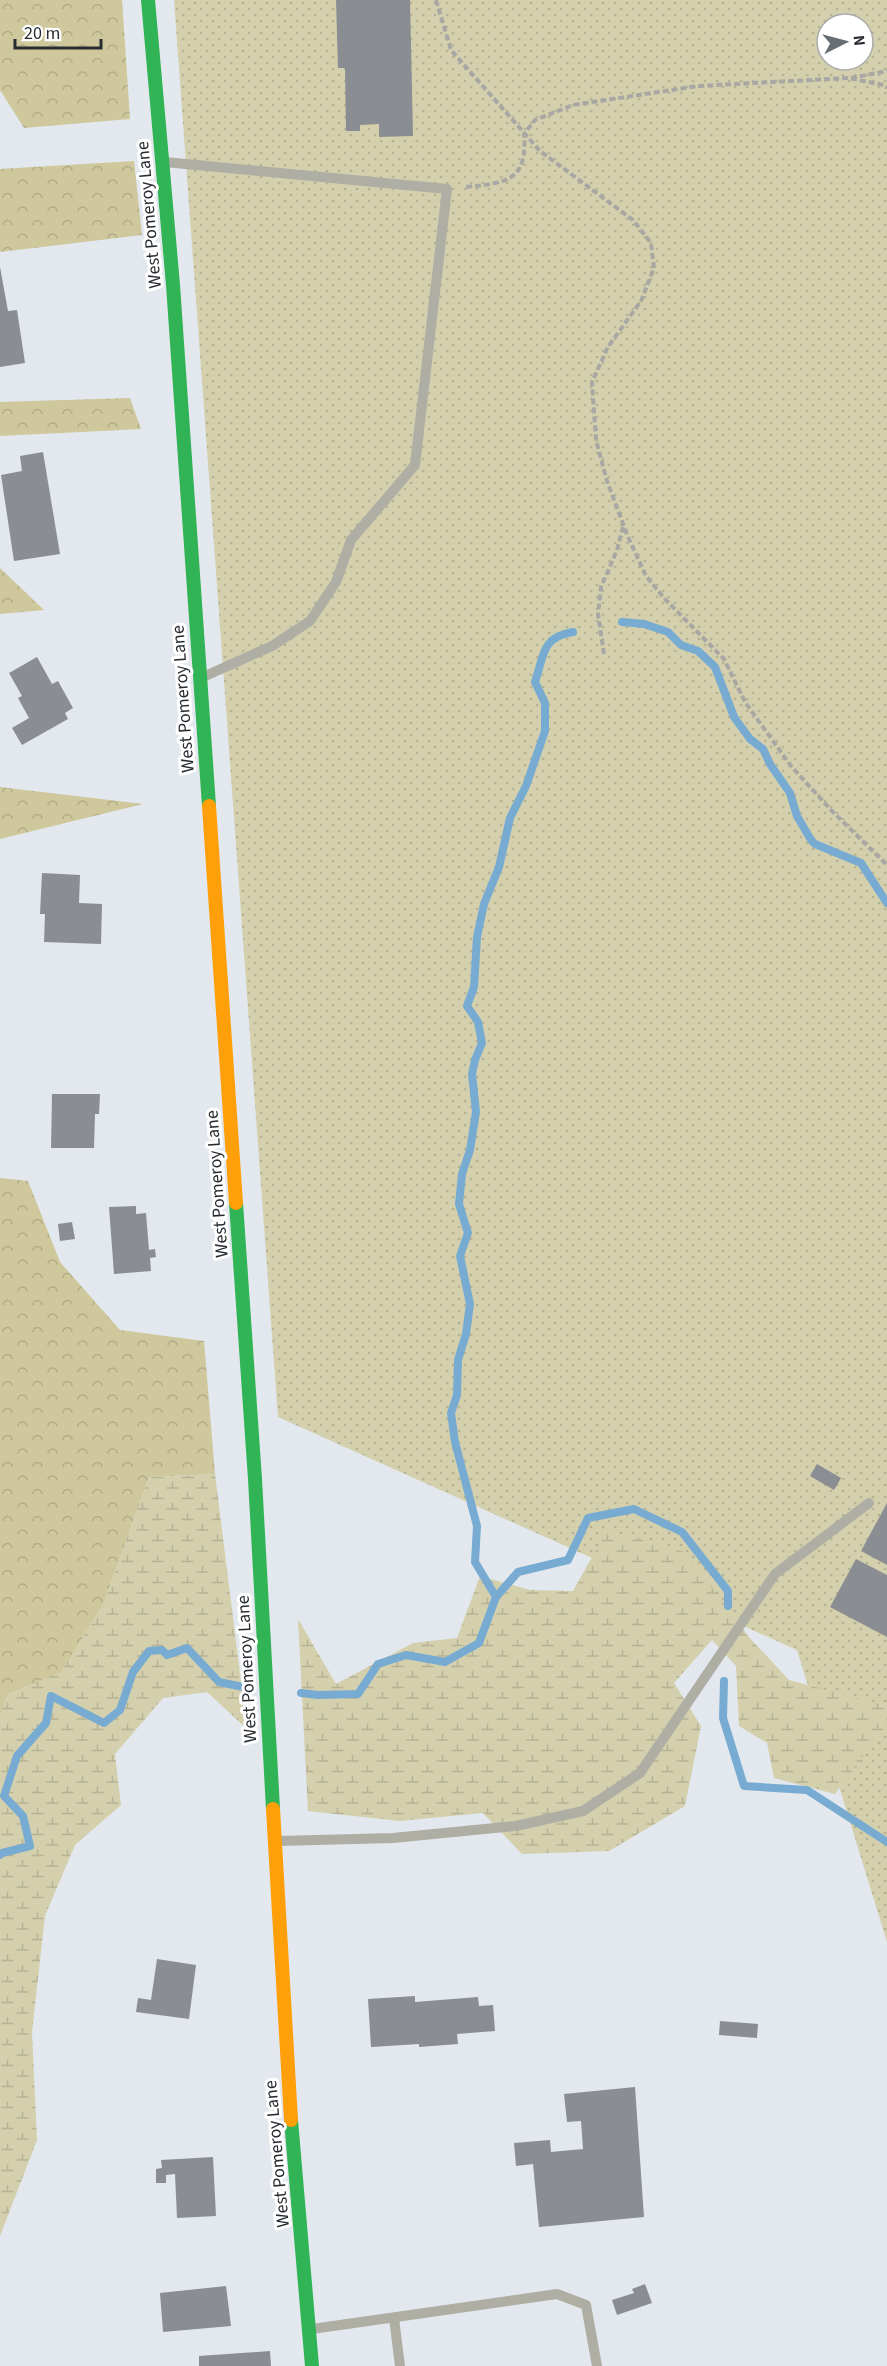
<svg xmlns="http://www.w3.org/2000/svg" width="887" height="2366" viewBox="0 0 887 2366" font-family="'Source Sans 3',sans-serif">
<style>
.grass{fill:url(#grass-dots);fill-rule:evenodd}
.forest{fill:url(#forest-crowns)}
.wetland{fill:url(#wetland-marsh)}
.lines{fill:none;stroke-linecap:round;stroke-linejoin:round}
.stream{stroke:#78abd2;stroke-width:8}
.building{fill:#8a8e92}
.path{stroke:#a7a7a3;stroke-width:4;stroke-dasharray:6 3;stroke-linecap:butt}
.lane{stroke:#afaea4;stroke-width:10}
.fast{stroke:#30b455;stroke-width:14}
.slow{stroke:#ff9f0a;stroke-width:14}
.labels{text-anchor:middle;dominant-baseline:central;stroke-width:6;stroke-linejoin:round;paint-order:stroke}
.street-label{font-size:18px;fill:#282c30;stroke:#fff}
</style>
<defs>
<pattern id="grass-dots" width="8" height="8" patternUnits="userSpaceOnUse" patternTransform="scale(1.5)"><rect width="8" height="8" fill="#d4d0ad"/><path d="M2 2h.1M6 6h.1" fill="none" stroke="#b6b395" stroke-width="1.8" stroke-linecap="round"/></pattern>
<pattern id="forest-crowns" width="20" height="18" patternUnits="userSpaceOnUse" patternTransform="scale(1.5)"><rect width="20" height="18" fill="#cec89c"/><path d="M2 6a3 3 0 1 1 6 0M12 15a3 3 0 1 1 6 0" fill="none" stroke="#b1ac87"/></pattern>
<pattern id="wetland-marsh" width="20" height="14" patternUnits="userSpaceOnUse" patternTransform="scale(1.5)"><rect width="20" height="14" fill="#d4d0ad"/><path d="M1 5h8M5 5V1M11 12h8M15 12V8" fill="none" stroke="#b6b395"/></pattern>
</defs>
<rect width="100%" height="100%" fill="#e2e8ed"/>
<path class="grass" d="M 174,0 L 887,0 L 887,1942 L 797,1650 L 278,1417 ZM 827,24 L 863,24 L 863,60 L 827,60 Z"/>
<g class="forest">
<polygon points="0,0 122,0 130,119 24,128 0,90"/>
<polygon points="134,161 142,235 0,252 0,169"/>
<polygon points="130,398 141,429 0,436 0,402"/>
<polygon points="0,568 44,610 0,614"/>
<polygon points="0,787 143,804 0,839"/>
<polygon points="0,1178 28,1181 60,1262 120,1330 204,1341 215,1474 149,1477 103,1605 61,1673 8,1694 0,1717"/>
</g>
<g class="wetland">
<polygon points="215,1474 247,1729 207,1692 163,1698 115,1754 121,1805 75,1845 45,1916 32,2032 37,2140 0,2236 0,1717 8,1694 61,1672 103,1605 149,1477"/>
<polygon points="607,1530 685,1552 749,1637 789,1680 887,1706 887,1724 835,1794 774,1778 767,1743 739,1726 736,1666 712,1640 674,1683 701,1726 685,1806 609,1851 522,1854 483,1813 400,1821 308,1811 298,1619 336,1684 413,1643 457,1638 480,1576 530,1590 573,1591"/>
</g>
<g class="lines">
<g class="stream">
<polyline points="622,622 644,624 668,632 681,645 698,651 715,667 734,717 750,739 763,749 770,764 790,793 797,816 811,840 815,844 861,863 887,903"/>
<path d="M 496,1597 L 475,1562 L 477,1526 L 455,1442 L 451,1413 L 457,1395 L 458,1360 L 466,1334 L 470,1304 L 460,1256 L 468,1233 L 459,1204 L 462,1174 L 470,1150 L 476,1112 L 472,1074 L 475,1060 L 482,1043 L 478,1022 L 467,1006 L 474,987 L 477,937 L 484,904 L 499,867 L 510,818 L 526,786 L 545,731 L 545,703 L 535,682 C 544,656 541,637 573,632"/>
<polyline points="724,1681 723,1718 744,1786 807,1790 887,1842"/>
<polyline points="301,1693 318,1695 358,1694 378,1664 406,1655 445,1662 479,1643 496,1597 518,1572 568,1560 588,1518 634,1509 682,1532 728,1591 728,1606"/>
<polyline points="0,1855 2,1853 30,1846 23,1816 4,1796 17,1756 46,1723 51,1696 104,1723 120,1710 133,1672 149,1651 162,1650 167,1655 187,1648 219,1682 243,1687"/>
</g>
</g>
<g class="building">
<polygon points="336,0 410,0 413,136 379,137 379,124 360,125 360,131 346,131 345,68 338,68"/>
<polygon points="0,267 8,311 17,310 25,363 0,367"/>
<polygon points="43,452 60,554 14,561 1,475 22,471 20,456"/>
<polygon points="37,657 52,684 58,681 73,708 65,713 68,719 22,745 12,728 29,718 18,698 22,696 9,673"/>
<polygon points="42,873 80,875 79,903 102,904 101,944 44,942 45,914 40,914"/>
<polygon points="52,1094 100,1094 99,1114 95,1114 94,1148 51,1148"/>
<polygon points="136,1206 136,1214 146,1213 149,1250 155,1249 156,1257 150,1258 151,1271 114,1274 109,1207"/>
<polygon points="72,1222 75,1239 60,1241 58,1224"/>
<polygon points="817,1464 841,1478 834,1490 810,1476"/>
<polygon points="887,1503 887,1565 861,1551"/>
<polygon points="856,1559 887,1575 887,1637 830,1607"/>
<polygon points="157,1959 196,1965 189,2019 136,2012 138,1998 151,2000"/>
<polygon points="415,1996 415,2002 478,1997 479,2006 493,2005 495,2031 457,2034 458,2044 419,2047 419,2044 371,2047 368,1999"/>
<polygon points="720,2021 758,2024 757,2038 719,2035"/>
<polygon points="635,2087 644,2217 539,2227 533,2164 516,2166 514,2143 550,2140 551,2152 583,2149 581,2121 567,2122 564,2094"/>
<polygon points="213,2157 216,2216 177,2218 175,2174 166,2175 166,2183 156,2183 156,2169 162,2168 161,2160"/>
<polygon points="645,2284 652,2303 617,2315 612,2300 634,2293 632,2289"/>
<polygon points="226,2286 231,2326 163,2332 160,2293"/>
<polygon points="270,2351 271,2366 199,2366 199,2356"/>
</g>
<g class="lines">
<g class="path">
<polyline points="436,0 451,50 540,151 633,220 651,243 654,268 641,301 608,347 592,382 596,440 607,481 628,537 646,576 664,598 724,659 745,702 791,766 831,810 887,865"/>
<polyline points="851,78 887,71"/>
<path d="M 466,187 C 506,183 528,181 524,134 L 535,120 L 573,105 L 698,86 L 848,78 L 884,85 L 887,88"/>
<polyline points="604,654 598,614 601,587 617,550 623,527"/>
</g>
<g class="lane">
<polyline points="165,162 447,189 415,465 351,540 336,582 310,621 272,646 203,677"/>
<polyline points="278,1841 393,1838 516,1826 583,1811 640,1773 775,1574 869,1503"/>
<polyline points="394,2318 400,2366"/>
<polyline points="312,2329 557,2294 586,2305 597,2366"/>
</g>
<g class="fast">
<polyline points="148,0 173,285 209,806"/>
<polyline points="236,1203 255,1479 273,1809"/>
<polyline points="291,2120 312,2366"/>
</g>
<g class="slow">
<polyline points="209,806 236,1203"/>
<polyline points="273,1809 291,2120"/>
</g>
</g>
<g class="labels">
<g class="street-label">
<text transform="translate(149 215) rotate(-95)">West Pomeroy Lane</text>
<text transform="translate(183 699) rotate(-94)">West Pomeroy Lane</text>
<text transform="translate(217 1184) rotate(-94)">West Pomeroy Lane</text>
<text transform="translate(247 1669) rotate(-93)">West Pomeroy Lane</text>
<text transform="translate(277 2154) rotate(-95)">West Pomeroy Lane</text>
</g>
</g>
<g transform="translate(845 42) rotate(84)"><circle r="28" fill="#ffffff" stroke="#a9abac" stroke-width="1.5"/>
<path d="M0-4.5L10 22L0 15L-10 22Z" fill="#696e72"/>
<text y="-9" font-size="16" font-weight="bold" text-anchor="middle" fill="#282c30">N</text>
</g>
<path d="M15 39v9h86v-9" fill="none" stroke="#282c30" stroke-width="3"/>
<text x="24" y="39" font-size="18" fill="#282c30" stroke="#ffffff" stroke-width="4.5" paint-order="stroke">20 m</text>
</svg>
